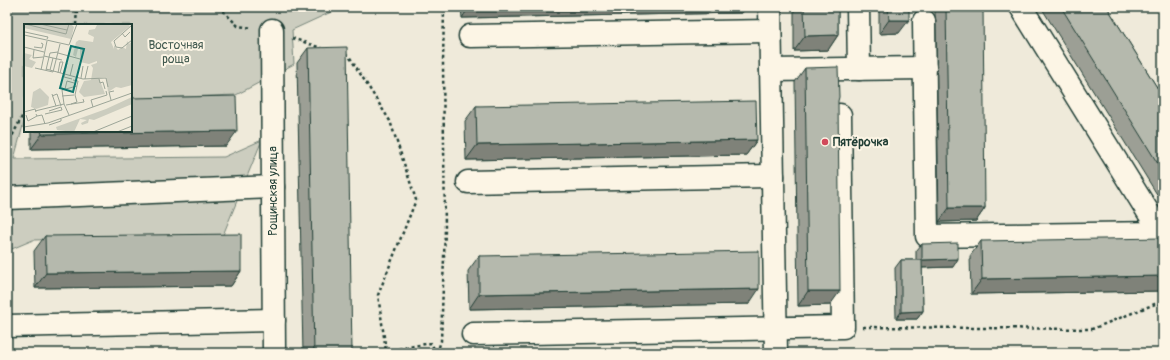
<svg xmlns="http://www.w3.org/2000/svg" width="1170" height="360" viewBox="0 0 1170 360" font-family="Pangolin,sans-serif">
<style>
.green{fill:#cccdbf;stroke:#76857a}
.lines{fill:none;stroke-linecap:round;stroke-linejoin:round}
.minor-casing{stroke:#1f3d34;stroke-width:25}
.path{stroke:#1f3d34;stroke-width:2.5;stroke-dasharray:3 3;stroke-linecap:butt}
.minor{stroke:#fcf5e5;stroke-width:22}
.wall{fill:#9c9f95;stroke:#1f3d34}
.shaded-wall{fill:#7f8279;stroke:#1f3d34}
.building{fill:#b5b9ad;stroke:#1f3d34}
.poi-dot{fill:#d1495b;stroke:#fcf5e5;stroke-width:1.5}
.labels{text-anchor:middle;dominant-baseline:central;stroke-width:4;stroke-linejoin:round;paint-order:stroke}
.park-label{font-size:12px;fill:#425a50;stroke:#fcf5e5}
.poi-label{font-size:12px;font-weight:bold;fill:#1f3d34;stroke:#fcf5e5;text-anchor:start}
.street-label{font-size:12px;fill:#1f3d34;stroke:#fcf5e5}
.inset-road{fill:none;stroke:#9ca598;stroke-width:1}
.view{fill:#0f766e;fill-opacity:0.15;stroke:#0f766e;stroke-width:2}
.inset-edge{fill:none;stroke:#1f3d34;stroke-width:2}
</style>
<rect width="100%" height="100%" fill="#efeada"/>
<filter id="ink" filterUnits="userSpaceOnUse"><feTurbulence type="fractalNoise" baseFrequency=".025" numOctaves="2"/><feDisplacementMap in="SourceGraphic" scale="8" xChannelSelector="R" yChannelSelector="G"/><feConvolveMatrix kernelMatrix="1 2 1 2 8 2 1 2 1" color-interpolation-filters="sRGB"/></filter>
<g filter="url(#ink)">
<polygon class="green" points="7,7 342,7 292,30 294,64 236,95 131,99 131,25 25,25 25,118 14,159 224,157 262,140 223,235 33,240 7,251"/>
<g class="lines">
<defs>
<g id="minor">
<polyline points="770,7 776,353"/>
<polyline points="858,7 859,69"/>
<polyline points="1021,7 1163,236"/>
<polyline points="924,21 927,236 1161,233"/>
<polyline points="272,30 274,353"/>
<polyline points="470,36 770,31"/>
<polyline points="771,70 925,68"/>
<polyline points="468,182 773,176"/>
<polyline points="7,198 273,187"/>
<polyline points="7,326 274,320"/>
<polyline points="473,334 843,327 840,115"/>
</g>
</defs>
<use href="#minor" class="minor-casing"/>
<g class="path">
<polyline points="219,7 238,26 253,28"/>
<polyline points="76,25 77,7"/>
<polyline points="292,38 321,48"/>
<polyline points="345,55 349,56 390,121 416,200 378,295 386,351 431,343 436,353"/>
<polyline points="7,146 25,111"/>
<polyline points="863,327 1092,329 1155,304 1163,303"/>
<polyline points="437,353 441,341 445,229 443,64 444,7"/>
</g>
<use href="#minor" class="minor"/>
</g>
<g class="wall">
<polygon points="461,7 747,7 742,13 462,18"/>
<polygon points="794,7 838,7 838,35 828,50 794,51"/>
<polygon points="879,7 909,7 899,33 879,34"/>
<polygon points="935,7 966,7 985,208 976,221 939,222 936,21 935,15"/>
<polygon points="1041,7 1107,7 1163,97 1163,204"/>
<polygon points="308,48 352,353 303,353 297,63"/>
<polygon points="805,68 830,305 798,306 795,82"/>
<polygon points="476,106 757,140 746,155 466,160 465,121"/>
<polygon points="31,131 131,131 226,146 31,149"/>
<polygon points="45,236 241,271 231,286 35,288 34,251"/>
<polygon points="981,241 1160,291 971,294 970,256"/>
<polygon points="922,244 953,267 922,268 923,311 917,319 896,319 895,268 901,260 916,260 916,251"/>
<polygon points="479,256 749,304 469,309 468,271"/>
</g>
<g class="shaded-wall">
<polygon points="469,7 747,7 742,13 462,18"/>
<polygon points="889,20 909,20 899,33 879,34"/>
<polygon points="838,35 828,50 794,51 805,36"/>
<polygon points="237,131 226,146 31,149 42,134"/>
<polygon points="757,140 746,155 466,160 477,145"/>
<polygon points="949,208 985,208 976,221 939,222"/>
<polygon points="958,259 953,267 917,268 922,260"/>
<polygon points="241,271 231,286 35,288 46,273"/>
<polygon points="1163,276 1163,286 1160,291 971,294 982,279"/>
<polygon points="759,289 749,304 469,309 479,294"/>
<polygon points="808,291 840,291 830,305 798,306"/>
<polygon points="923,311 917,319 896,319 901,312"/>
</g>
<g class="building">
<polygon points="804,7 838,7 838,35 805,36"/>
<polygon points="888,7 909,7 909,20 889,20"/>
<polygon points="946,7 966,7 966,8 983,8 985,208 949,208"/>
<polygon points="1061,7 1107,7 1163,97 1163,172"/>
<polygon points="347,47 352,353 314,353 308,48"/>
<polygon points="838,67 839,97 838,101 840,291 808,291 805,68"/>
<polygon points="236,96 237,131 42,134 41,131 131,131 131,98"/>
<polygon points="756,101 757,140 477,145 476,106"/>
<polygon points="241,234 241,271 46,273 45,236"/>
<polygon points="1163,238 1163,276 982,279 981,241"/>
<polygon points="958,243 958,259 922,260 922,244"/>
<polygon points="759,251 759,289 479,294 479,256"/>
<polygon points="901,260 922,260 923,311 901,312"/>
</g>
</g>
<circle class="poi-dot" cx="825" cy="142" r="4"/>
<g class="labels">
<g class="park-label">
<text x="176" y="45">Восточная<tspan x="176" dy="14">роща</tspan></text>
</g>
<g class="poi-label">
<text x="833" y="142">Пятёрочка</text>
</g>
<g class="street-label">
<text transform="translate(273 191) rotate(-90)">Рощинская улица</text>
</g>
</g>
<g transform="translate(24 24)">
<rect width="108" height="108" fill="#efeada"/>
<path d="M 0,0 L 47,0 L 50,3 L 47,15 L 0,4 ZM 103,0 L 106,2 L 87,18 L 90,25 L 90,21 L 94,26 L 98,23 L 102,25 L 103,17 L 105,20 L 108,17 L 108,61 L 97,64 L 92,63 L 84,68 L 82,53 L 75,54 L 81,70 L 60,73 L 55,68 L 60,57 L 67,56 L 69,44 L 67,41 L 73,39 L 73,37 L 65,40 L 56,38 L 56,25 L 54,25 L 52,33 L 49,31 L 52,18 L 55,16 L 69,18 L 70,13 L 64,10 L 65,6 L 71,5 L 73,1 ZM 0,29 L 8,31 L 5,35 L 12,38 L 8,44 L 0,42 ZM 16,64 L 25,73 L 24,81 L 12,85 L 7,83 L 9,68 ZM 108,73 L 108,80 L 70,96 L 65,95 L 64,99 L 58,101 L 57,99 L 63,96 L 56,95 L 50,108 L 33,106 L 32,103 L 82,85 Z" fill="#cccdbf"/>
<path class="inset-road" d="M 1,0 L 42,10 L 45,0M 16,0 L 43,6M 1,8 L 24,13 L 23,15M 98,9 L 101,13 L 106,8M 0,11 L 45,21 L 53,0M 0,23 L 20,28M 10,23 L 18,24 L 19,20 L 17,19M 92,23 L 90,17 L 108,1M 92,23 L 98,24 L 108,16M 10,26 L 9,34 L 19,33M 34,29 L 56,35M 20,32 L 38,36M 43,39 L 40,53 L 48,55M 11,44 L 29,48 L 36,20M 22,45 L 59,55 L 82,54 L 84,63M 17,46 L 23,17M 22,46 L 26,29 L 34,28M 26,46 L 29,34M 34,49 L 36,38 L 39,38 L 36,49M 46,52 L 49,40M 57,54 L 59,42M 61,55 L 64,42M 75,55 L 76,59 L 79,58 L 81,65M 41,65 L 43,57 L 50,59M 28,70 L 32,82M 28,72 L 33,70 L 37,82M 38,72 L 50,71M 87,76 L 85,68 L 90,67M 40,80 L 38,66 L 53,62M 47,80 L 53,78 L 51,71 L 54,57 L 49,56M 42,81 L 60,78 L 59,75M 69,83 L 67,76 L 83,71 L 82,67M 11,87 L 40,80 L 45,91M 0,88 L 11,85 L 12,88M 12,90 L 13,92 L 18,91 L 21,100M 21,90 L 38,86 L 37,83 L 25,87M 2,91 L 4,97 L 13,92M 25,101 L 37,97 L 37,95M 0,103 L 24,99 L 108,69M 69,108 L 108,92M 93,108 L 108,102"/>
<path class="view" d="M 47,22 L 60,25 L 49,68 L 36,64 Z"/>
<rect width="108" height="108" class="inset-edge"/>
</g>
<rect width="1170" height="360" fill="none" stroke="#fcf5e5" stroke-width="24"/>
<rect x="12" y="12" width="1146" height="336" fill="none" stroke="#1f3d34" stroke-width="1.5" filter="url(#ink)"/>
</svg>
